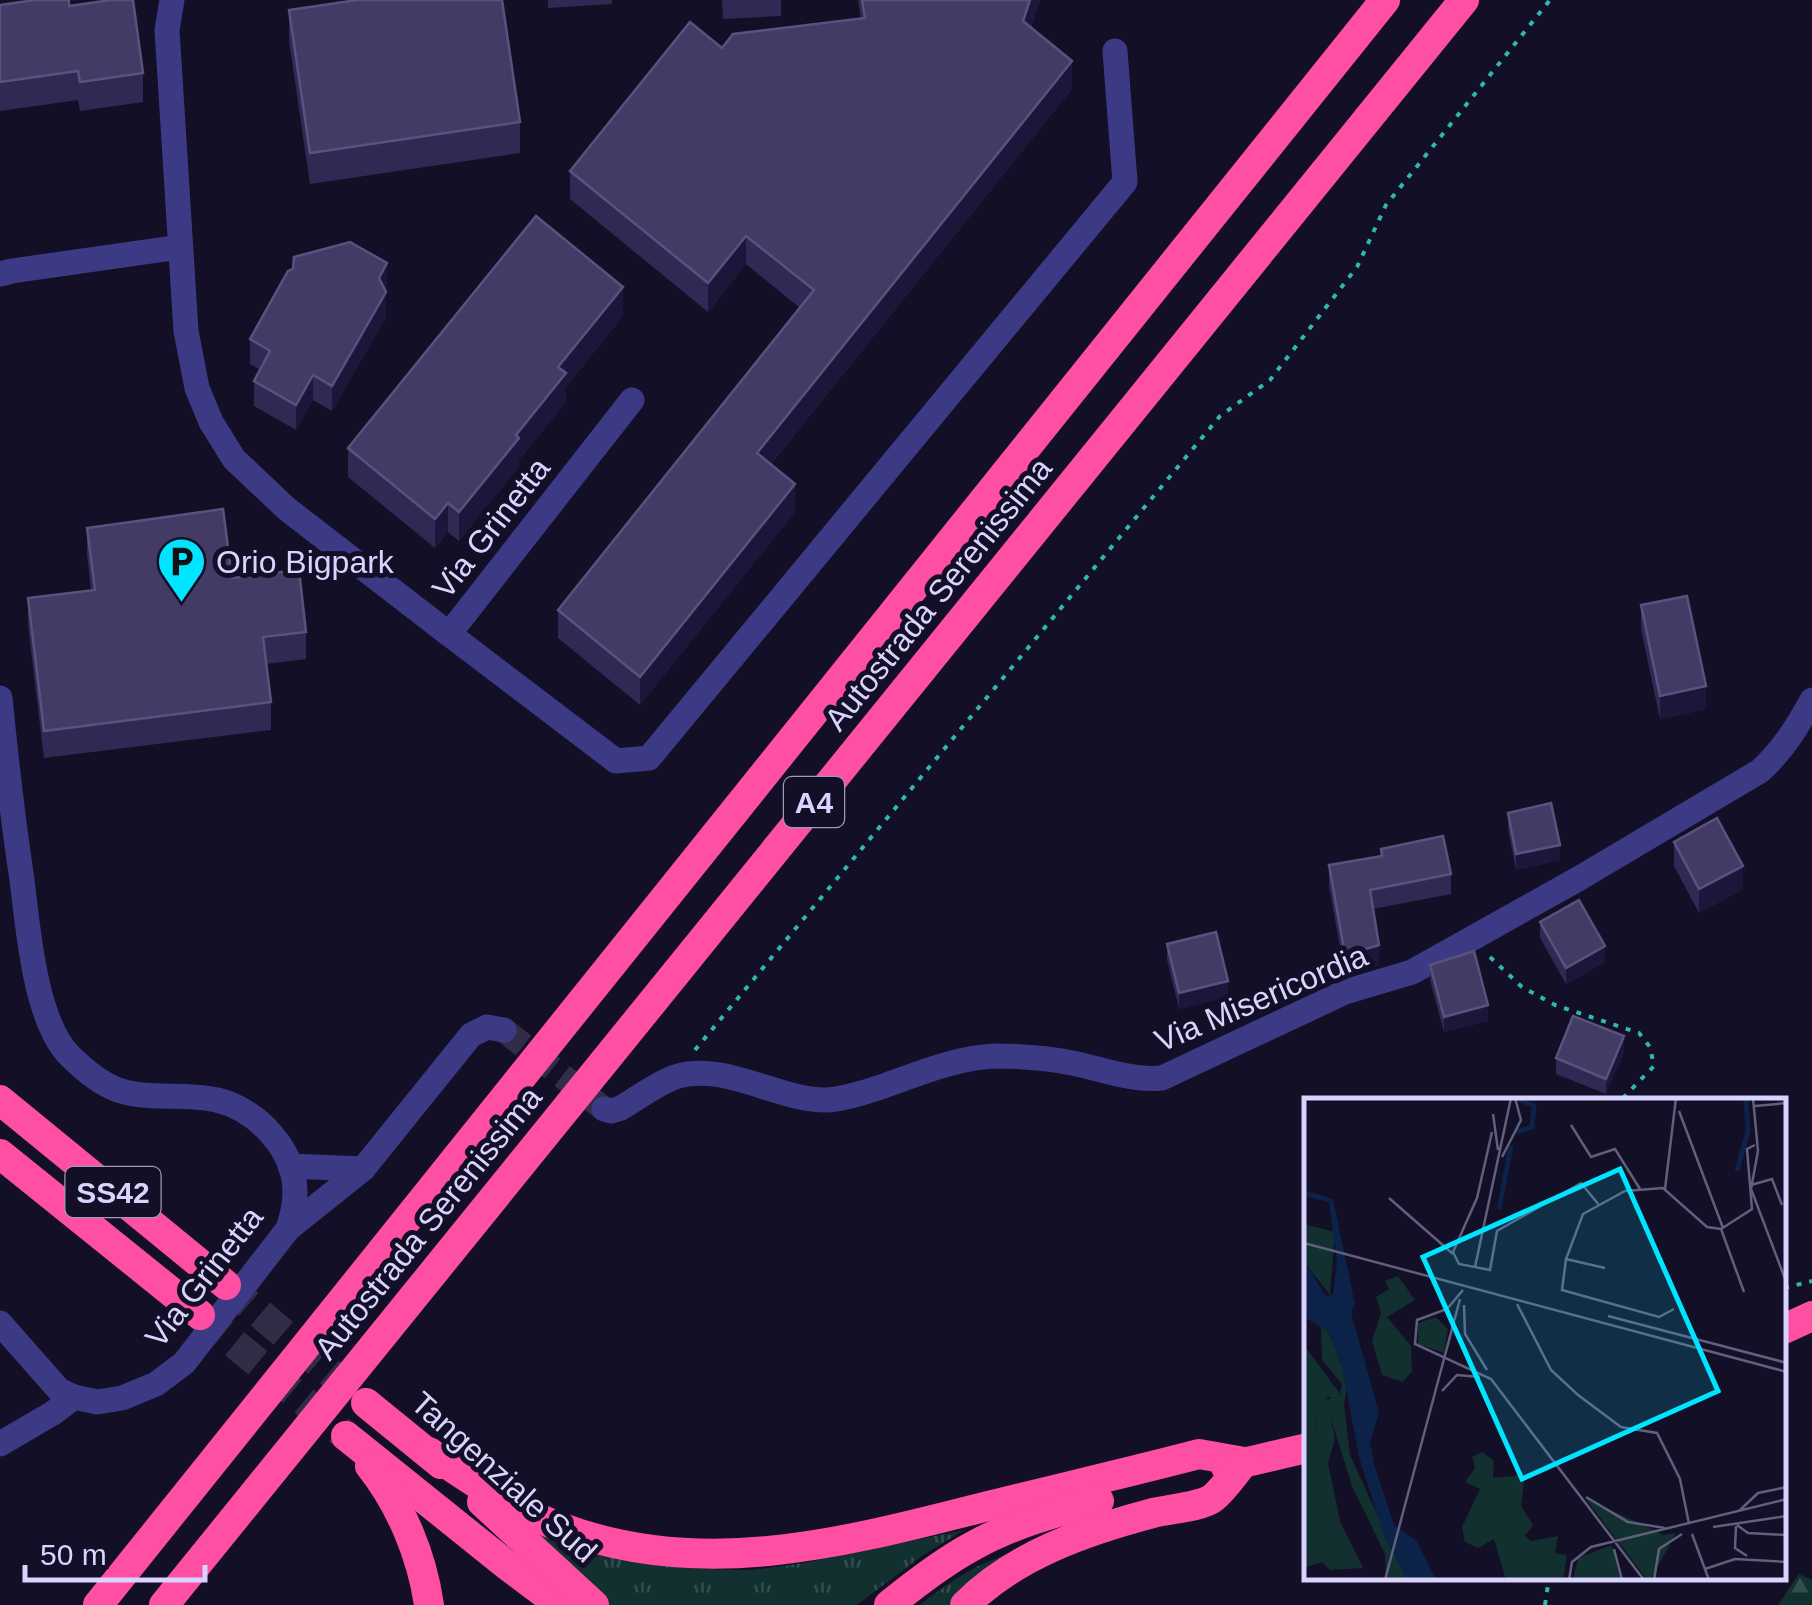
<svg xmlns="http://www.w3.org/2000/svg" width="1812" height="1605" viewBox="0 0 1812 1605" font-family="Helvetica,sans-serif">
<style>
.grass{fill:url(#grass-tufts)}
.forest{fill:url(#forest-firs)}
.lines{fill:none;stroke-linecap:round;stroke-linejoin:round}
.street-tunnel{stroke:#312d47;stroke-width:25;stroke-dasharray:25 12;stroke-linecap:butt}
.highway-tunnel{stroke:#312d47;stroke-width:30;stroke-dasharray:30 15;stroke-linecap:butt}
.path{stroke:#2fb8b0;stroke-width:4;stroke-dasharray:5 8;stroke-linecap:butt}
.street{stroke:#3d3a85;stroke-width:25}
.highway{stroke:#ff4fa3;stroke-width:30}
.wall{fill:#312854}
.shaded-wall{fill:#1d163a}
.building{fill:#433a66;stroke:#5a527e;stroke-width:2.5}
.labels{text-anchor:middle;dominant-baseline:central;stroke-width:10;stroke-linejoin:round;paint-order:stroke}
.shield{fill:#130f26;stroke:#9e99be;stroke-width:2.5}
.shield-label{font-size:30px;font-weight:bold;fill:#d9d4ff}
.street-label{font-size:32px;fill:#d9d4ff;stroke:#130f26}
.poi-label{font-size:32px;fill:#d9d4ff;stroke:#130f26;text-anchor:start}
.inset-river{fill:none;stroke:#0c2248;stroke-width:5}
.inset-road{fill:none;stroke:#625e7d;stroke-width:2.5}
.view{fill:#00e5ff;fill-opacity:0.15;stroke:#00e5ff;stroke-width:5}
.inset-edge{fill:none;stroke:#d9d4ff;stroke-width:5}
</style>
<defs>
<pattern id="grass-tufts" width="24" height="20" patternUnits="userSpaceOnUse" patternTransform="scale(2.5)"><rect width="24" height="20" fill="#12302f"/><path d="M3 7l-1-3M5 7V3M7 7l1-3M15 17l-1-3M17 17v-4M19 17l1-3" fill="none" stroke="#344d4e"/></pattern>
<pattern id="forest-firs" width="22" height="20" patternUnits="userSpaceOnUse" patternTransform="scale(2.5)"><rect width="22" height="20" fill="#12302f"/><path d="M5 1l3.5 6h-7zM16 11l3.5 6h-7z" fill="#344d4e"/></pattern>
</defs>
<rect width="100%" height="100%" fill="#130f26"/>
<g class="grass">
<polygon points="515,1517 616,1557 695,1569 752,1570 804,1563 964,1530 922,1556 857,1605 610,1605 528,1536"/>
<path d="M 1023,1552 L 949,1605 L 919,1605 C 951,1582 982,1557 1023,1552 Z"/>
</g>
<polygon class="forest" points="1799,1574 1812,1580 1812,1605 1778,1605"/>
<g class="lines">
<polyline class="street-tunnel" points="504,1030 604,1109"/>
<g class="highway-tunnel">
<polyline points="226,1285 360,1398"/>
<polyline points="200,1315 346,1436"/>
</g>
<g class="path">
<polyline points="1490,957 1522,987 1555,1005 1639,1033 1650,1047 1654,1066 1621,1100"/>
<polyline points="695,1050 1220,416 1270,380 1357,267 1386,205 1550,0"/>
<polyline points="1784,1288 1812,1281"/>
<polyline points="1545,1605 1549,1578"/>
</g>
<g class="street">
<polyline points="172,0 167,30 186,331 197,388 211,422 234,459 287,509 449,634 632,400"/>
<polyline points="0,274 12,271 180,247"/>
<polyline points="449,634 616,761 649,758 1125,182 1115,51"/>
<path d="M 0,698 C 6,759 13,820 22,880 C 28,928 35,1020 69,1055 C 83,1069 99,1083 118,1090 C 150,1101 184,1092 217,1100 C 256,1109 295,1149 295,1192 C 295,1205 292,1217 288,1229 L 184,1363 L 156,1384 L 122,1398 L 97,1402 L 74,1397 L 59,1390 L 0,1323"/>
<path d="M 604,1109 L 611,1111 L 621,1108 C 638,1098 656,1084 675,1077 C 723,1061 777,1100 825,1100 C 837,1100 850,1096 862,1093 C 906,1080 949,1058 995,1056 C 1019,1056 1048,1058 1072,1063 C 1102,1069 1131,1081 1162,1078 L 1345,992 L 1412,972 L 1578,879 L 1760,771 C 1783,750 1797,727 1812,700"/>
<polyline points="363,1169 471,1035 487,1027 504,1030"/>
<polyline points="288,1229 363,1169 290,1166"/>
<polyline points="0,1444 53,1413 74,1397"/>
</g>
<g class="highway">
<polyline points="0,1100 226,1285"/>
<polyline points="0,1154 200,1315"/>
<polyline points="1784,1329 1812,1316"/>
<polyline points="366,1403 441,1464"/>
<polyline points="346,1436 508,1566 560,1605"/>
<path d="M 429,1452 C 471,1480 512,1509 560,1527 C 704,1582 850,1541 992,1505 C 1061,1488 1130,1472 1199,1454 L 1244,1462"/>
<path d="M 370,1466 C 401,1505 422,1556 429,1605"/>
<polyline points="1226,1467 1307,1448"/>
<polyline points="482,1502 594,1605"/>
<polyline points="98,1605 1385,0"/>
<polyline points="164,1605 1464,0"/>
<path d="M 889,1605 C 916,1583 943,1562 973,1546 C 1012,1524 1056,1512 1099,1501"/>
<path d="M 965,1605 C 1015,1555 1085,1531 1153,1513 C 1168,1509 1201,1507 1213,1498 C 1224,1489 1234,1474 1244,1462"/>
</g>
</g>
<g class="wall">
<polygon points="548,0 612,0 612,4 548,8"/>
<polygon points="722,0 781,0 781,16 723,19"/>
<polygon points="858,0 1040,0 1031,27 1072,89 771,464 795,512 640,705 558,638 558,610 800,308 746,264 708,312 570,199 570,171 722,48 861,19"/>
<polygon points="0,5 69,6 143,73 143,102 80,111 78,100 0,111"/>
<polygon points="289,10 520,122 520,153 310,184 289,41"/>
<polygon points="387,288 385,291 386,317 332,411 313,400 296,430 254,406 254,381 260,370 250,364 250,339"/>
<polygon points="623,316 566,387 566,402 519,460 519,467 459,541 448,532 435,548 348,477 348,448"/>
<polygon points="87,528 232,578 306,632 306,659 266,664 271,702 271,730 44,758 28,626 28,598 91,590 87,555"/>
<polygon points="1641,605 1706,709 1660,719 1641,629"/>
<polygon points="1508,813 1560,860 1516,870 1508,829"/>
<polygon points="1674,842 1743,889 1699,913 1674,866"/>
<polygon points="1381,849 1451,874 1451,894 1373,909 1379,965 1345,975 1329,886 1329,865 1381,856"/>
<polygon points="1540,922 1605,962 1566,984 1540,938"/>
<polygon points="1167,944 1228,997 1179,1009 1167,960"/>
<polygon points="1430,965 1488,1021 1444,1032 1430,980"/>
<polygon points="1624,1052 1606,1094 1556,1074 1556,1058"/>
</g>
<g class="shaded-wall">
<polygon points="1030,0 1040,0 1023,49 1023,21"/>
<polygon points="1072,61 1072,89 757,481 757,453"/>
<polygon points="746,236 746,264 708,312 708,283"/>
<polygon points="387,263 387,288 379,303 379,278"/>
<polygon points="623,287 623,316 566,387 566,402 519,460 519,467 459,541 459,512 516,435 558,367"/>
<polygon points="386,292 386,317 332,411 332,386"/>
<polygon points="313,375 313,400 296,430 296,405"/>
<polygon points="795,484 795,512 640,705 640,677"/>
<polygon points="448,503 448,532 435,548 435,519"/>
<polygon points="1706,686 1706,709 1660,719 1660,696"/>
<polygon points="1560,845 1560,860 1516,870 1516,854"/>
<polygon points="1743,866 1743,889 1699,913 1699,889"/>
<polygon points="1379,945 1379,965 1345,975 1345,955"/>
<polygon points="1605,946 1605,962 1566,984 1566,968"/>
<polygon points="1228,981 1228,997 1179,1009 1179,993"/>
<polygon points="1488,1005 1488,1021 1444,1032 1444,1017"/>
<polygon points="1624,1036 1624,1052 1606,1094 1606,1079"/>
</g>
<g class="building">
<polygon points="35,0 69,0 69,6 111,0 133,0 143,73 80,82 78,71 0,82 0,5"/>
<polygon points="357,0 502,0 520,122 310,153 289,10"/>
<polygon points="862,0 1030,0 1023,21 1072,61 757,453 795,484 640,677 558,610 814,290 746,236 708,283 570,171 690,22 722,48 733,34 865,18"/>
<polygon points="536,216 623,287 558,367 566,373 516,435 519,438 459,512 448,503 435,519 348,448"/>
<polygon points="350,242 387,263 379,278 386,292 332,386 313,375 296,405 254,381 270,351 250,339 288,271 293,269 294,257"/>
<polygon points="223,509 232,578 299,570 306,632 263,637 271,702 44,731 28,598 95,590 87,528"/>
<polygon points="1687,596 1706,686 1660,696 1641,605"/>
<polygon points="1551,803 1560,845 1516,854 1508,813"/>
<polygon points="1717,818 1743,866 1699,889 1674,842"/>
<polygon points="1443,836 1451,874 1370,890 1379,945 1345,955 1329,865 1382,856 1381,849"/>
<polygon points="1579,900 1605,946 1566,968 1540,922"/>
<polygon points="1216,932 1228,981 1179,993 1167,944"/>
<polygon points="1474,951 1488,1005 1444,1017 1430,965"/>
<polygon points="1573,1016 1624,1036 1606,1079 1556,1058"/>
</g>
<defs>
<symbol id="parking-pin" viewBox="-11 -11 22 30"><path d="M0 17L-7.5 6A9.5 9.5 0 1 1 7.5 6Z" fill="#00e5ff" stroke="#130f26"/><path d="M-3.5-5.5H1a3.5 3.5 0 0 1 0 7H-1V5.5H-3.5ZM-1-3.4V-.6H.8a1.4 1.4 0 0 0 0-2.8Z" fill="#111"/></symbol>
</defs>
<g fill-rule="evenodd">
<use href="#parking-pin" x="154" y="534" width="55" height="75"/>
</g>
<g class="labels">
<g class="shield">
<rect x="784" y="777" width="60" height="50" rx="8"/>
<rect x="65.5" y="1167" width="95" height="50" rx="8"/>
</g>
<g class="shield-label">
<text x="814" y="802">A4</text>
<text x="113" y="1192">SS42</text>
</g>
<g class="street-label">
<text transform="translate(491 528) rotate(-52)">Via Grinetta</text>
<text transform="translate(938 594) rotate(-51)">Autostrada Serenissima</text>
<text transform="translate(1261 998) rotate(-23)">Via Misericordia</text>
<text transform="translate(428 1223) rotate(-51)">Autostrada Serenissima</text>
<text transform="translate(204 1277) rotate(-52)">Via Grinetta</text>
<text transform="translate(504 1477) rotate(42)">Tangenziale Sud</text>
</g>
<g class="poi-label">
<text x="216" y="562">Orio Bigpark</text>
</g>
</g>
<g transform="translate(1304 1098)">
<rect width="482" height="482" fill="#130f26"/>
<path d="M 132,219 L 144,231 L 140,255 L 114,246 L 114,225 ZM 18,296 L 28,305 L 13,312 L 12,336 L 26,317 L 31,341 L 24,365 L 36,423 L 59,470 L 26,472 L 18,464 L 0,470 L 0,302 ZM 281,400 L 360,437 L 372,435 L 348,479 L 343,482 ZM 308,447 L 316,482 L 269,482 L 274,460 Z" fill="#12302f"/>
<path d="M 0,126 L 31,134 L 26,197 L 0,164 ZM 94,178 L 111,202 L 83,219 L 107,248 L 108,273 L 99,284 L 78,277 L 68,243 L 77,215 L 72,199 L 85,191 L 81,183 ZM 17,229 L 25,234 L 44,285 L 40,306 L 46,357 L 103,482 L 82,482 L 81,456 L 48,388 L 26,318 L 12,336 L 13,311 L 28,299 L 0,302 L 0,247 L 36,296 L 38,286 L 18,262 ZM 179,354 L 190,363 L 189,380 L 221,377 L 217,408 L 229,427 L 221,438 L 227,443 L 254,438 L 251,455 L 263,457 L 259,482 L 202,482 L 190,441 L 174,450 L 161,444 L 158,429 L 176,391 L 161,384 L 171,370 L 168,359 Z" fill="#12302f"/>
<path d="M 0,92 L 29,101 L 51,206 L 47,214 L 75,315 L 66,344 L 70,366 L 90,427 L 113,443 L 132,482 L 103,482 L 80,438 L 55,359 L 38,268 L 25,234 L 0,219 L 0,164 L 22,198 L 29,196 L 33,164 L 25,104 L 0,98 Z" fill="#0c2248"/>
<path class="inset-river" d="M 212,34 L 228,29 L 230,8 L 214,1M 433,73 L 444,33 L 442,0M 195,111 L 207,48"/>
<path class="inset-road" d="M 449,0 L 454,53M 451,8 L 483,5M 375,13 L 419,130M 189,16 L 194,52M 267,27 L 287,59 L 311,51 L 336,91M 188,34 L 173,100 L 149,154 L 155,166 L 186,172 L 193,133 L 277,85 L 295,107M 454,53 L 447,91 L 483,186M 198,59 L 217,22 L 211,0M 447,87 L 468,81 L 478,107M 361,91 L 372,0M 85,100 L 149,156M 417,131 L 440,194M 0,145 L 483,274M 262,161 L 258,192 L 355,219 L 370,211M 171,169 L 207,0M 301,170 L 262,161 L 279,116 L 321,93 L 359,90 L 403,129 L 417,131 L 448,111 L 443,51 L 451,47M 159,192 L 143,211 L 113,222 L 111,246 L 187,281 L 340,482M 213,206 L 247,272 L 274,297 L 317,329 L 353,335 L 376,381 L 385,426M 160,207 L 161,236 L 183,272M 304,218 L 483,265M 138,293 L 153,277 L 176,279M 282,399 L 324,424 L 361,430M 436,412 L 454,395 L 483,389M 433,427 L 444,435 L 483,437M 432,428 L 431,450 L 443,458M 409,429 L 483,418M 388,436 L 405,482M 310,451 L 318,482M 401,471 L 431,461 L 483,464M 81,482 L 156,201M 265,482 L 268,464 L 287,449 L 483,401M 350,482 L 355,451 L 378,436"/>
<path class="view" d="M 316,71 L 414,293 L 218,381 L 119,159 Z"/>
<rect width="482" height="482" class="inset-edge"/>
</g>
<path d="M25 1565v15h180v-15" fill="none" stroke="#d9d4ff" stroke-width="5"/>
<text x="40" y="1565" font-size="30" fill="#d9d4ff" stroke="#130f26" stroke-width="8" paint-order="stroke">50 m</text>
</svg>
